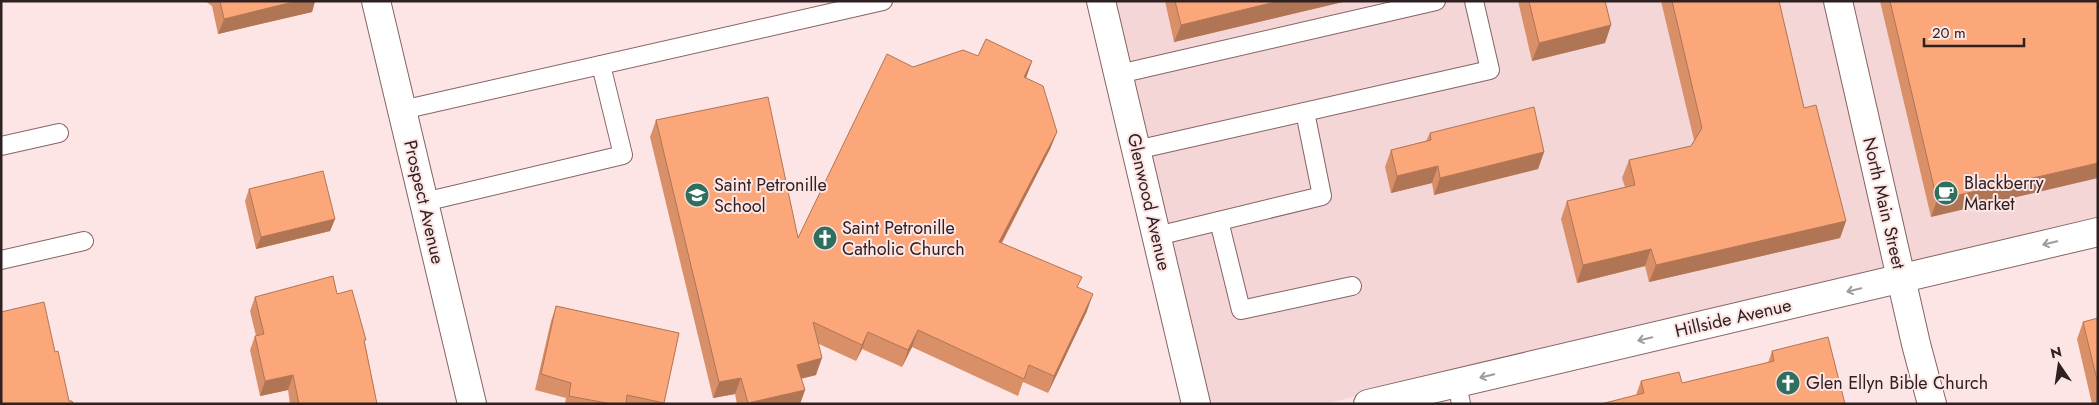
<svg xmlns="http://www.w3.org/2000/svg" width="2099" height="405" viewBox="0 0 2099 405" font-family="Jost,sans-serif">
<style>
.built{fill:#f4d6d7}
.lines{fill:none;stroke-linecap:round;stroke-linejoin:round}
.lane-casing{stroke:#866364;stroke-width:20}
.street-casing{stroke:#866364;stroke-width:30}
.secondary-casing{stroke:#866364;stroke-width:30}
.lane{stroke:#fff;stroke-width:18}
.street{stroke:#fff;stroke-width:28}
.secondary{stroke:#fff;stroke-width:28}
.wall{fill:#d99069}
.shaded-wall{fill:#b07555}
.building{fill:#fca77a;stroke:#b07555}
.oneway{stroke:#a19b9b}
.labels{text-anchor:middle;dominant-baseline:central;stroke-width:4;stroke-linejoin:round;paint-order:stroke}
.poi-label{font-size:18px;fill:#2f2121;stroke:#fee5e5;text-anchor:start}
.street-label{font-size:18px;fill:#2f2121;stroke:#fee5e5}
</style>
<rect width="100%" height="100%" fill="#fee5e5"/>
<g class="built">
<polygon points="1110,1 1827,1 1890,269 1324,404 1205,404"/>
<polygon points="1847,1 2098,1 2098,221 1909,266"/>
</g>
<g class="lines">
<defs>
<g id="lane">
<polyline points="1119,74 1436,1"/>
<polyline points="402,110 883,1"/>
<polyline points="1,146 59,133"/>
<polyline points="1136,150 1490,70 1474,1"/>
<polyline points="424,202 623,155 601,65"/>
<polyline points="1219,221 1241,310 1352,286"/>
<polyline points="1157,236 1322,196 1305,112"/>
<polyline points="1,260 84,241"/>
<polyline points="1457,383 1461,404"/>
</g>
<g id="street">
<polyline points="376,1 472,404"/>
<polyline points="1101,1 1196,404"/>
<polyline points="1368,404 2098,232"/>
</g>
<polyline id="secondary" points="1838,1 1916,344 1932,404"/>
</defs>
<use href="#lane" class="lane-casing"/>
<use href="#street" class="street-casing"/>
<use href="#secondary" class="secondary-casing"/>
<use href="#lane" class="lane"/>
<use href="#street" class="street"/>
<use href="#secondary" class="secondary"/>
</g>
<g class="wall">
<polygon points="205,1 315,1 312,12 218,34 212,6"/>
<polygon points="1165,1 1347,1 1174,42"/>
<polygon points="1518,1 1605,1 1611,25 1605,43 1532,61"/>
<polygon points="1661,1 1779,1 1804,108 1846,221 1840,238 1649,282 1645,266 1577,283 1561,219 1567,201 1625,187 1622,178 1629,160 1691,146 1694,140"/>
<polygon points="1880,1 2098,1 1931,217"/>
<polygon points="978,56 1032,61 1026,78 1057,132 1050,149 1002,243 1078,288 1087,311 1048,393 1023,382 1018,396 912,347 902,367 862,349 856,361 819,344 816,375 801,379 805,390 800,404 737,404 735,394 713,398 650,137 656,120 798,238"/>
<polygon points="1430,133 1544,152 1538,169 1434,195 1432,183 1391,193 1385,167 1391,150 1426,141"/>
<polygon points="249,189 335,219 330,231 256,249 245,201"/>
<polygon points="337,294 365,344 377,404 290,404 288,390 260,396 250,350 255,336 256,336 250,311 255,297"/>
<polygon points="556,306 679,333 663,404 565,404 566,398 535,390 551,321"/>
<polygon points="2098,318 2098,404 2092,404 2077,339 2083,322"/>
<polygon points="1772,351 1845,404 1636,395 1641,381 1682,383 1768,363"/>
</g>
<g class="shaded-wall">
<polygon points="297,1 315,1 312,12 218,34 224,19"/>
<polygon points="1279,1 1347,1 1174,42 1181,25"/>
<polygon points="1611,25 1605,43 1532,61 1539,43"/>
<polygon points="1032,61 1026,78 1024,77"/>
<polygon points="1057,132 1050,149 993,259 999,242"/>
<polygon points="1544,152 1538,169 1434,195 1440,178"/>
<polygon points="2098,163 2098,178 1931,217 1937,200"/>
<polygon points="1438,166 1432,183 1391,193 1397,176"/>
<polygon points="335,219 330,231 256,249 261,237"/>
<polygon points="1846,221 1840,238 1649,282 1656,265"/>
<polygon points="1651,249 1645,266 1577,283 1583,265"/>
<polygon points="1093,294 1087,311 1048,393 1054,376"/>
<polygon points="918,330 912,347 902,367 908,350"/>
<polygon points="868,332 862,349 856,361 862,345"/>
<polygon points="822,358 816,375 791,381 797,365"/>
<polygon points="293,375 288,390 260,396 265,381"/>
<polygon points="741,378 735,394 713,398 719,382"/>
<polygon points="805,390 800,404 747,404 748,403"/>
</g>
<g class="building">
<polygon points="220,1 297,1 224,19"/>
<polygon points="1175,1 1279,1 1181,25"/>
<polygon points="1529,1 1605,1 1611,25 1539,43"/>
<polygon points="1672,1 1779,1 1804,108 1816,105 1846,221 1656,265 1651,249 1583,265 1567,201 1635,185 1629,160 1691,146 1702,128"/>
<polygon points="1890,1 2098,1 2098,163 1937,200"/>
<polygon points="986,39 1032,61 1024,77 1043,86 1057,132 999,242 1082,277 1077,287 1093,294 1054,376 1029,365 1024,379 918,330 908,350 868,332 862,345 813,322 822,358 797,365 805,390 748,403 741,378 719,382 656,120 768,97 798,238 887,54 913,67 963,50 978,56"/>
<polygon points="1534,107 1544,152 1440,178 1438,166 1397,176 1391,150 1431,140 1430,133"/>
<polygon points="323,171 335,219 261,237 249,189"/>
<polygon points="333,276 337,294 352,290 366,340 364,340 377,404 299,404 293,375 265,381 255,336 264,334 255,297"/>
<polygon points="44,302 55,352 58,351 69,401 72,401 73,404 1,404 1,312"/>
<polygon points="556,306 679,333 664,403 627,395 626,404 612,404 569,396 571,383 541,374"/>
<polygon points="2098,318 2098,384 2083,322"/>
<polygon points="1828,337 1845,404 1601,404 1644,393 1641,381 1679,372 1682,383 1774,361 1772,351"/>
</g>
<defs><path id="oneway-shaft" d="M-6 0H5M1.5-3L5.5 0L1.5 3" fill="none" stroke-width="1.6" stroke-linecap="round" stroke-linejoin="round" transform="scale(1.25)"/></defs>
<g class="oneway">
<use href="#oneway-shaft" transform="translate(2050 243) rotate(167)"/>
<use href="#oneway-shaft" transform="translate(1854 290) rotate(167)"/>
<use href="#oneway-shaft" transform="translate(1645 339) rotate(167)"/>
<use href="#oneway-shaft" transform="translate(1487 376) rotate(167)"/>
</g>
<defs>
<symbol id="cafe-disc" viewBox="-11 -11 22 22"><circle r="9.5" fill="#2e6f5e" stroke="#fee5e5"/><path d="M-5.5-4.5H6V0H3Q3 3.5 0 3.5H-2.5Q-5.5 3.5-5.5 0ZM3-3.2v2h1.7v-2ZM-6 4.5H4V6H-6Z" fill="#fff"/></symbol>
<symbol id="school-disc" viewBox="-11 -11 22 22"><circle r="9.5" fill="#2e6f5e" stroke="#fee5e5"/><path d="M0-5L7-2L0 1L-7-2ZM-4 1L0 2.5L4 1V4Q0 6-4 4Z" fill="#fff"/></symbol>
<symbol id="church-disc" viewBox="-11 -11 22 22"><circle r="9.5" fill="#2e6f5e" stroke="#fee5e5"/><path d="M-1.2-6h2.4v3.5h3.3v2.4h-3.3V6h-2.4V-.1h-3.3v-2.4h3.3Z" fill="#fff"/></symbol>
</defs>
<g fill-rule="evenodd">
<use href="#cafe-disc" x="1932" y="179" width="28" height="28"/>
<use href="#school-disc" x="683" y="181" width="28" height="28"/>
<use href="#church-disc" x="811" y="224" width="28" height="28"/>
<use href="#church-disc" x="1774" y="369" width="28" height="28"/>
</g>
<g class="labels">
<g class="poi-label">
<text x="1964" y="183">Blackberry<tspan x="1964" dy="21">Market</tspan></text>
<text x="714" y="185">Saint Petronille<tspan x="714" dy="21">School</tspan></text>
<text x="842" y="228">Saint Petronille<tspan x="842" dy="21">Catholic Church</tspan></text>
<text x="1806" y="383">Glen Ellyn Bible Church</text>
</g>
<g class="street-label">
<text transform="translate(424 202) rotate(77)">Prospect Avenue</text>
<text transform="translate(1149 202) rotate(77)">Glenwood Avenue</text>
<text transform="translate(1884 203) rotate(77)">North Main Street</text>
<text transform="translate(1733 318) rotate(-13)">Hillside Avenue</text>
</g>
</g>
<rect width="2099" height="405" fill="none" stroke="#2f2121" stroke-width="5"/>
<g transform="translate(2059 365) rotate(347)" stroke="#fee5e5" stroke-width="4" paint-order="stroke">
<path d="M0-4L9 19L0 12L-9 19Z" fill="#2f2121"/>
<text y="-8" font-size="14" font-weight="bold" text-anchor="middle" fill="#2f2121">N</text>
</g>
<path d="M1924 38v8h100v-8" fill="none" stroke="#2f2121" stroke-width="2.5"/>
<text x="1932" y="38" font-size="15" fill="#2f2121" stroke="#fee5e5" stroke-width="4" paint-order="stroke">20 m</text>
</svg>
